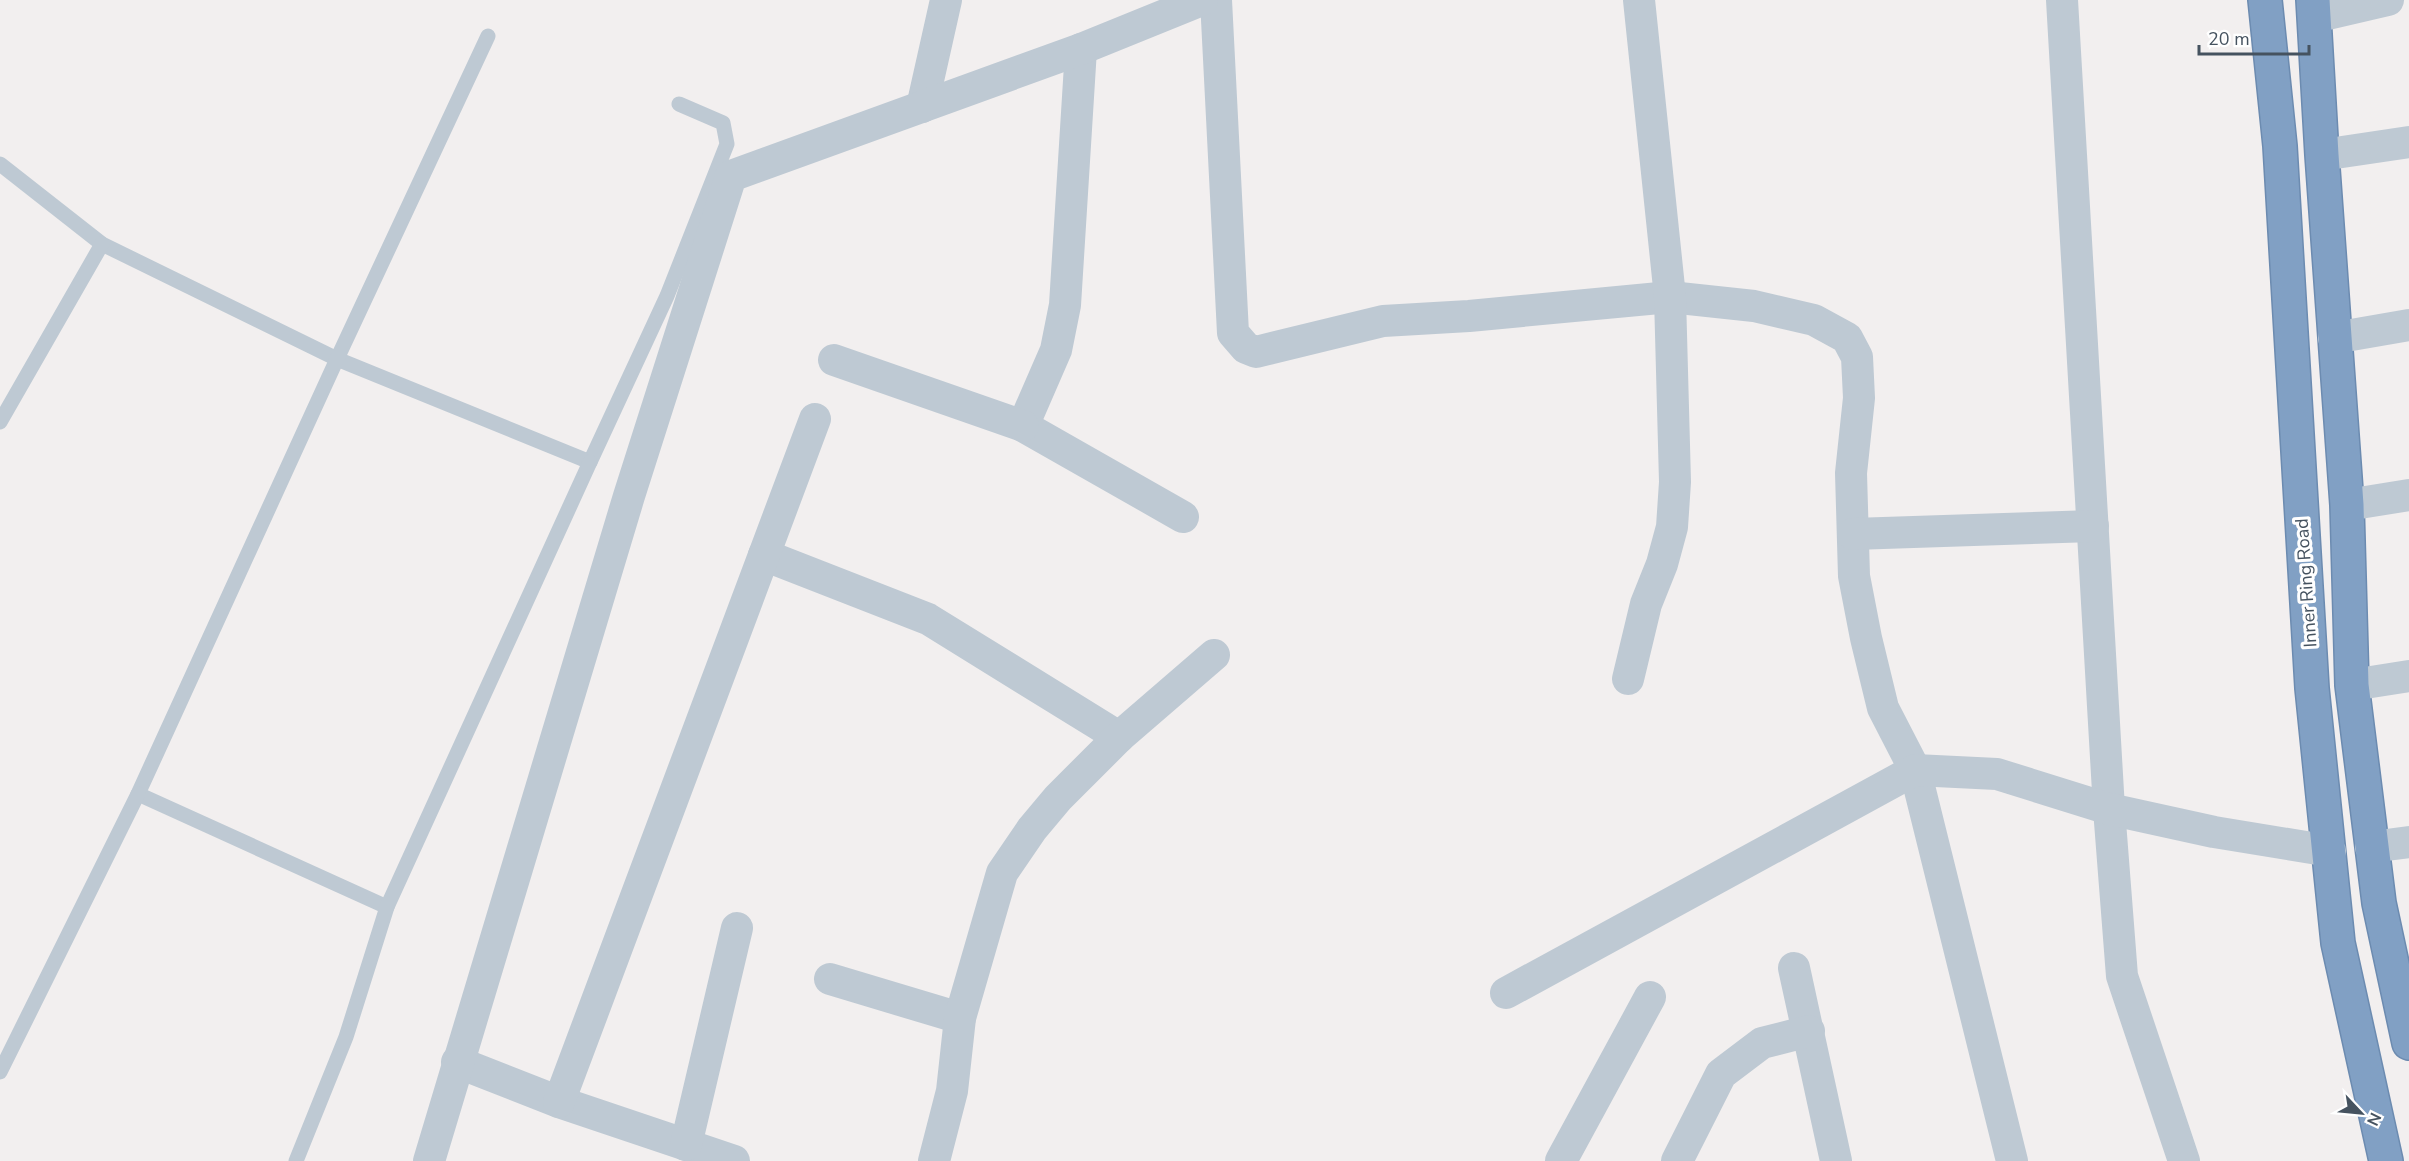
<svg xmlns="http://www.w3.org/2000/svg" width="2409" height="1161" viewBox="0 0 2409 1161" font-family="'Nunito Sans',sans-serif">
<style>
.lines{fill:none;stroke-linecap:round;stroke-linejoin:round}
.highway-casing{stroke:#6c8bb0;stroke-width:36}
.lane{stroke:#bec9d3;stroke-width:15}
.street{stroke:#bec9d3;stroke-width:32}
.highway{stroke:#81a0c4;stroke-width:33}
.labels{text-anchor:middle;dominant-baseline:central;stroke-width:6;stroke-linejoin:round;paint-order:stroke}
.street-label{font-size:18px;fill:#45525f;stroke:#fff}
</style>
<rect width="100%" height="100%" fill="#f2efef"/>
<g class="lines">
<defs>
<g id="highway">
<polyline points="2265,0 2280,146 2312,688 2338,943 2386,1161"/>
<polyline points="2313,0 2322,155 2347,505 2352,685 2379,903 2409,1043"/>
</g>
</defs>
<use href="#highway" class="highway-casing"/>
<g class="lane">
<polyline points="0,164 102,244 337,359 590,462 667,296 727,144 723,123 679,104"/>
<polyline points="0,422 102,244"/>
<polyline points="387,907 138,794 337,359 488,36"/>
<polyline points="0,1072 138,794"/>
<polyline points="296,1161 346,1037 387,907 590,462"/>
</g>
<g class="street">
<polyline points="1216,0 1233,333 1246,348 1256,352 1383,321 1469,316 1670,297 1754,306 1814,320 1847,338 1857,357 1859,398 1851,473 1854,576 1866,638 1883,708 1915,770 2012,1161"/>
<polyline points="2062,0 2109,809 2122,976 2184,1161"/>
<polyline points="2315,17 2388,0"/>
<polyline points="1081,49 1065,305 1056,350 1023,426 1183,517"/>
<polyline points="922,107 946,0"/>
<polyline points="2322,155 2409,142"/>
<polyline points="2334,338 2409,325"/>
<polyline points="834,360 1023,426"/>
<polyline points="2347,505 2409,495"/>
<polyline points="1853,534 2093,526"/>
<polyline points="764,555 928,619 1119,737"/>
<polyline points="1628,679 1646,604 1662,564 1672,527 1675,482 1670,297 1639,0"/>
<polyline points="2352,685 2409,676"/>
<polyline points="2371,847 2409,842"/>
<polyline points="1794,968 1836,1161"/>
<polyline points="830,979 960,1018"/>
<polyline points="1506,993 1915,770 1997,774 2109,809 2214,832 2330,851"/>
<polyline points="457,1062 559,1102 734,1161"/>
<polyline points="559,1102 815,419"/>
<polyline points="686,1145 737,928"/>
<polyline points="429,1161 629,496 731,176 1081,49 1202,0"/>
<polyline points="934,1161 952,1091 960,1018 1002,873 1032,829 1058,798 1119,737 1214,655"/>
<polyline points="1561,1161 1650,997"/>
<polyline points="1677,1161 1721,1074 1762,1043 1809,1031"/>
</g>
<use href="#highway" class="highway"/>
</g>
<g class="labels">
<g class="street-label">
<text transform="translate(2306 583) rotate(-94)">Inner Ring Road</text>
</g>
</g>
<g transform="translate(2361 1113) rotate(116)" stroke="#ffffff" stroke-width="4.5" paint-order="stroke">
<path d="M0-4.5L10 22L0 15L-10 22Z" fill="#45525f"/>
<text y="-9" font-size="16" font-weight="bold" text-anchor="middle" fill="#45525f">N</text>
</g>
<path d="M2199 45v9h110v-9" fill="none" stroke="#45525f" stroke-width="3"/>
<text x="2208" y="45" font-size="18" fill="#45525f" stroke="#ffffff" stroke-width="4.5" paint-order="stroke">20 m</text>
</svg>
